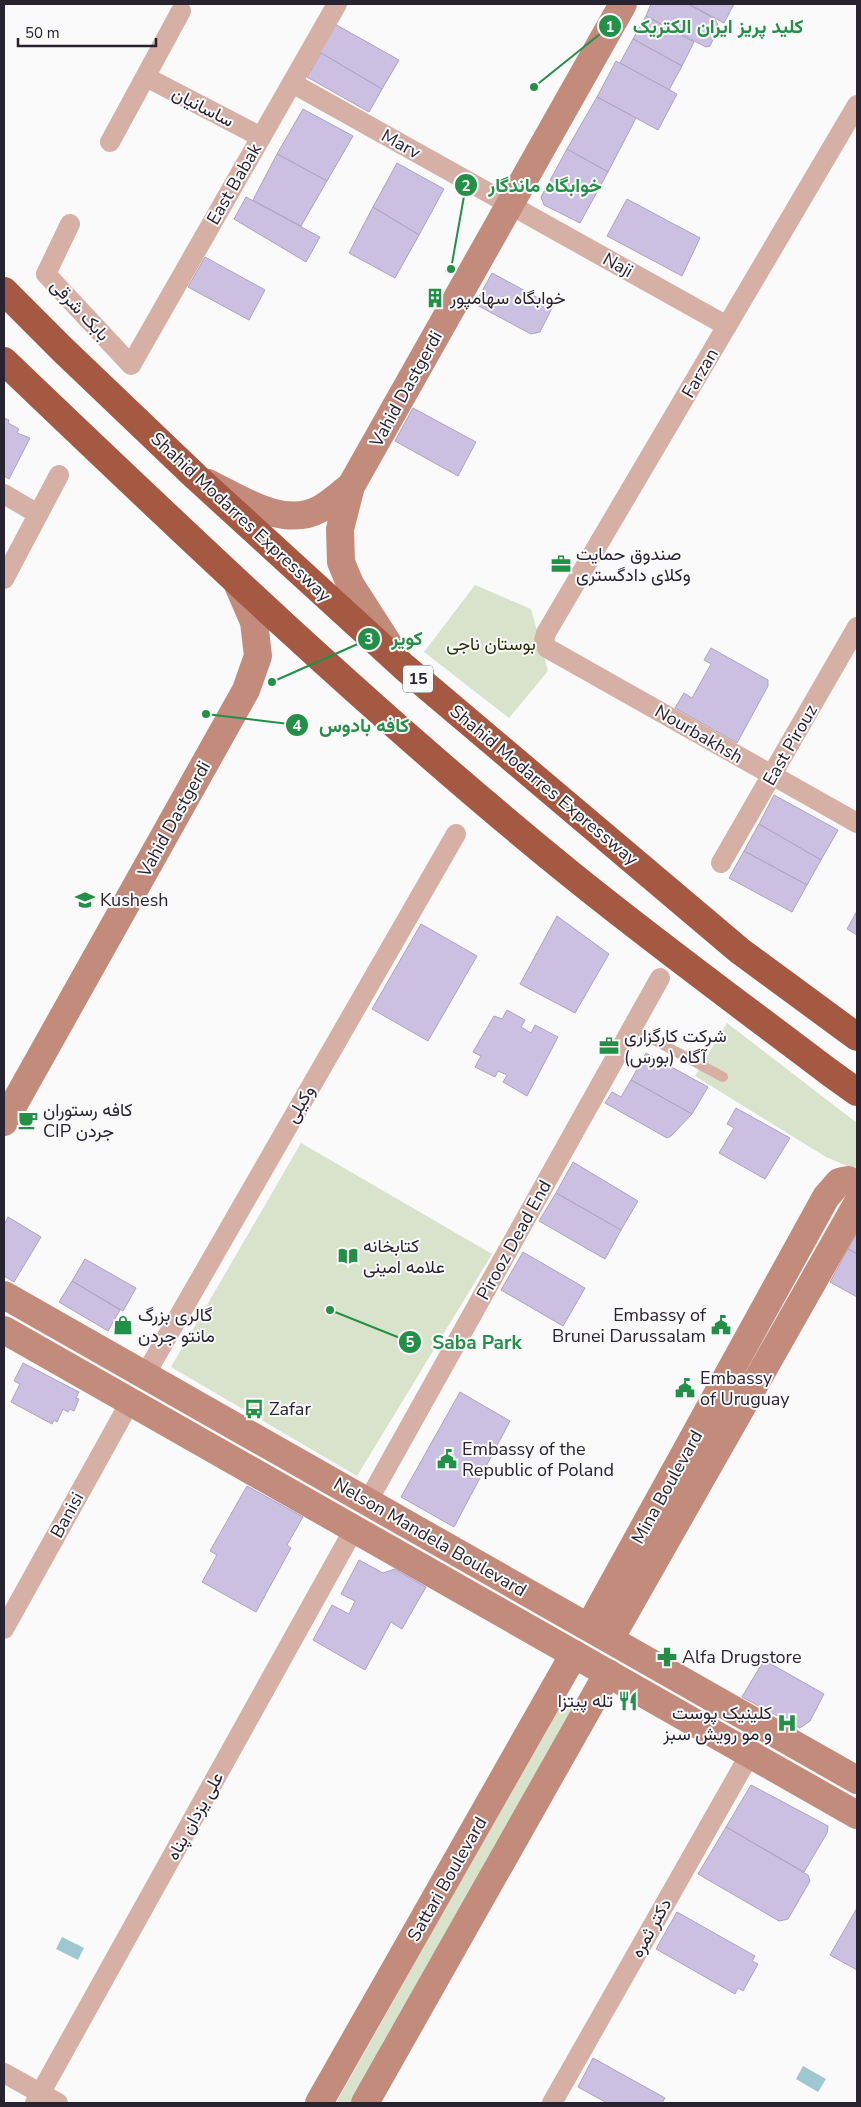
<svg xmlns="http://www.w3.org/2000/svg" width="861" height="2107" viewBox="0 0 861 2107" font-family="'Nunito Sans',Vazirmatn,sans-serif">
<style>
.green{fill:#d9e2cb}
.water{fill:#9ec7d2}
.building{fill:#ccc0e2;stroke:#aea2c2}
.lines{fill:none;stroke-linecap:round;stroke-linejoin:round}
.lane{stroke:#d6b0a5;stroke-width:10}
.street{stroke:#d6b0a5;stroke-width:20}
.secondary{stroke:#c38b7b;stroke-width:28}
.highway{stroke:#a55942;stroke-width:28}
.labels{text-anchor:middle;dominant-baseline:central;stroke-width:4;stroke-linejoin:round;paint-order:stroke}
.shield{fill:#fafafa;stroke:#67646d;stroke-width:1}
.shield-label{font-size:16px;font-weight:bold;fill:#282330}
.street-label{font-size:18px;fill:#282330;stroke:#fafafa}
.poi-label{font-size:18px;fill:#282330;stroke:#fafafa;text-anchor:start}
.park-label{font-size:18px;fill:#222e07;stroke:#fafafa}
.leader{fill:none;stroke:#239048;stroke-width:2}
.callout-dot{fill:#239048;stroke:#fafafa;stroke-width:2}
.mark-label{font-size:15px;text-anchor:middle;font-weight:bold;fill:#fff}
.callout-label{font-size:19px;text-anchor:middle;font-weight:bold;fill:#239048;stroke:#fafafa;stroke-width:4;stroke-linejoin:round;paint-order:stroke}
</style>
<rect width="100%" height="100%" fill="#fafafa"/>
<g class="green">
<polygon points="475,585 531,609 548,671 509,718 424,652"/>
<polygon points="727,1023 857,1123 857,1170 826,1157 695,1076"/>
<polygon points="301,1143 492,1254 357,1476 171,1367"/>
<polygon points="562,1701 574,1709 351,2103 336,2103"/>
</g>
<g class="water">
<polygon points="62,1937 84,1948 78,1960 56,1949"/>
<polygon points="803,2066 826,2079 818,2092 796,2079"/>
</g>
<g class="building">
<polygon points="651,4 688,4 715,19 719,27 710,46 706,47 646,16"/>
<polygon points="689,4 734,4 724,23"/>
<polygon points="646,16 694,42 682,66 633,39"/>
<polygon points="333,23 399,60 382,89 317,51"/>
<polygon points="633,39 682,66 669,90 620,63"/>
<polygon points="321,53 382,89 369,112 307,77"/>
<polygon points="616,61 677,94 658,130 597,97"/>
<polygon points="597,97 636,118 608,172 567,149"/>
<polygon points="303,109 353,136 327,181 277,154"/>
<polygon points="567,149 608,172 580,223 544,205 541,197"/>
<polygon points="277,154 327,181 301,226 253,200"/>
<polygon points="397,163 444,189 419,235 373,207"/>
<polygon points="246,197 320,237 306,262 234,219"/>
<polygon points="627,199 700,238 682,276 607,236"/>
<polygon points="373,207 419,235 395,278 349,253"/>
<polygon points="205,257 265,290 249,320 188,287"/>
<polygon points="451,264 457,268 451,275 445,271"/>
<polygon points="492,273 553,306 540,332 531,334 475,304"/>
<polygon points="435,292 440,297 434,304 429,299"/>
<polygon points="413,408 476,442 458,476 395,441"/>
<polygon points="4,418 9,420 8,423 19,429 17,433 30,438 9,479 4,476"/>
<polygon points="711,648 768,680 768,686 737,743 675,708 684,693 692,698 711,664 704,660"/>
<polygon points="774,795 838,830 821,860 759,824"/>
<polygon points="759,824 821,860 807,885 744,851"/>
<polygon points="744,851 807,885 792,912 729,878"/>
<polygon points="857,911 857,935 847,929"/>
<polygon points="557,916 609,954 575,1013 520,984"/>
<polygon points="421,924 477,956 428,1041 372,1009"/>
<polygon points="507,1010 525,1020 521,1027 531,1033 535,1025 558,1037 527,1096 503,1082 507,1075 498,1071 495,1077 475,1067 481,1056 473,1052 494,1016 502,1019"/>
<polygon points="646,1053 708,1087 692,1114 631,1080"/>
<polygon points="631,1080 692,1114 671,1136 667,1138 605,1103 612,1092 621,1097"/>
<polygon points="736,1108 790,1138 765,1179 719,1153 734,1128 727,1124"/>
<polygon points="573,1162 638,1201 621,1230 556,1193"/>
<polygon points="556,1193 621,1230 605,1259 539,1221"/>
<polygon points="8,1217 41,1237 14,1282 4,1276 4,1225"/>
<polygon points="857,1233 857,1254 848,1249"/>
<polygon points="848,1249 857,1254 857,1297 830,1282"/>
<polygon points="523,1252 585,1288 563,1326 501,1290"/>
<polygon points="85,1259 136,1288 123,1311 72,1281"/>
<polygon points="72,1281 120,1310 108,1331 59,1302"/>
<polygon points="23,1363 79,1392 76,1398 79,1399 74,1411 70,1409 68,1412 63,1409 57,1422 54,1420 52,1424 11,1402 20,1384 14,1381"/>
<polygon points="460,1392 510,1421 454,1527 401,1497"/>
<polygon points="247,1486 303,1517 287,1545 291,1548 256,1612 202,1582 217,1555 210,1551"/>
<polygon points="359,1560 383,1573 395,1569 426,1587 402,1629 391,1622 365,1670 313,1640 332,1605 349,1614 355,1601 341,1594"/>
<polygon points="764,1660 824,1694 810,1721 800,1728 742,1697"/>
<polygon points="751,1785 828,1826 827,1833 804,1872 726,1827"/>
<polygon points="726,1827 808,1875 810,1881 788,1919 779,1921 698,1874"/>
<polygon points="857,1908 857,1970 830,1955"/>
<polygon points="677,1912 755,1956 752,1961 758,1964 743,1991 738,1988 735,1994 656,1949"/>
<polygon points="593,2058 665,2098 662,2103 607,2103 578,2087"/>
</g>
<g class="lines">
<polyline class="lane" points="632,1028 723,1077"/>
<g class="street">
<polyline points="146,77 261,137"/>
<polyline points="292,83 727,326"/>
<polyline points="857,105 546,633 544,641 547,648 857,823"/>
<polyline points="110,142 181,11"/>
<polyline points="70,224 46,274 131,365 337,4"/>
<polyline points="4,494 38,514"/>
<polyline points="4,579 59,475"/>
<polyline points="721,863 857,627"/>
<polyline points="145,1375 456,834"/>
<polyline points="368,1501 660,978"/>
<polyline points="4,1629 130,1402"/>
<polyline points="4,2073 58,2103"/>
<polyline points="35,2103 354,1529"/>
<polyline points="552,2103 750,1754"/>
</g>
<g class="secondary">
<path d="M 208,483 C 241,499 284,529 320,509 C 331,503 341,493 351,486"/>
<polyline points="393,651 350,584 341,562 340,529 351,486 623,4"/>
<polyline points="4,1122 246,690 258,656 254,622 238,585"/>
<polyline points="4,1295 857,1780"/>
<polyline points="4,1330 857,1815"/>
<polyline points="589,1627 826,1197 839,1182 848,1180 857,1186"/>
<polyline points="610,1639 857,1204"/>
<polyline points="319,2103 574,1654"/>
<polyline points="365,2103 608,1673"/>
</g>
<g class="highway">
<polyline points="4,291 63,350 196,477 404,667 740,951 857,1037"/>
<path d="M 4,361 C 187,536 371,712 568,872 C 653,941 742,1006 829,1072 L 857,1092"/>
</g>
</g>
<defs>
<symbol id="building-bare" viewBox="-9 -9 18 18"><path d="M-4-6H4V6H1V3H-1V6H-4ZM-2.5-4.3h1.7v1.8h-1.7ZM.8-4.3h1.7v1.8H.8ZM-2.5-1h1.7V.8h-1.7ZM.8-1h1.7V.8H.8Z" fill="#239048" stroke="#fafafa" stroke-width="2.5" paint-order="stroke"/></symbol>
<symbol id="office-bare" viewBox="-9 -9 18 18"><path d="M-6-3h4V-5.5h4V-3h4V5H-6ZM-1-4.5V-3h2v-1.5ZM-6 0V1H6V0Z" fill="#239048" stroke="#fafafa" stroke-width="2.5" paint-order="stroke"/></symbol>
<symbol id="school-bare" viewBox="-9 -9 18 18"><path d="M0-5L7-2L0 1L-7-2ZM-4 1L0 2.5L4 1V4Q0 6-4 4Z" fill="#239048" stroke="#fafafa" stroke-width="2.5" paint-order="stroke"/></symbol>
<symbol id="cafe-bare" viewBox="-9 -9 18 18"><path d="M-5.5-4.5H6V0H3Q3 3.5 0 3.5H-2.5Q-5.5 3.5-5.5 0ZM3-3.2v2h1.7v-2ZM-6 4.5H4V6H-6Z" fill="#239048" stroke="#fafafa" stroke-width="2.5" paint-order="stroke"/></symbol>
<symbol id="library-bare" viewBox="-9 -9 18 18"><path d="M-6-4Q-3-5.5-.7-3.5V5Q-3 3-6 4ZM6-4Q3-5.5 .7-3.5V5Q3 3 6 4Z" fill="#239048" stroke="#fafafa" stroke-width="2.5" paint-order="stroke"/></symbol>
<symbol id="shop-bare" viewBox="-9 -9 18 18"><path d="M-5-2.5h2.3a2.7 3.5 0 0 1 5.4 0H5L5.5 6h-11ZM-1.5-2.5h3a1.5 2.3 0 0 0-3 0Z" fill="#239048" stroke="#fafafa" stroke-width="2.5" paint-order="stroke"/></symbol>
<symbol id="civic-bare" viewBox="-9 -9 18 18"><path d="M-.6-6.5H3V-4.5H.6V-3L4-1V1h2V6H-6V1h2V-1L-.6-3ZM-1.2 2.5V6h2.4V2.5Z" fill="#239048" stroke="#fafafa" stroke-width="2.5" paint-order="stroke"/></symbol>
<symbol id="bus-bare" viewBox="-9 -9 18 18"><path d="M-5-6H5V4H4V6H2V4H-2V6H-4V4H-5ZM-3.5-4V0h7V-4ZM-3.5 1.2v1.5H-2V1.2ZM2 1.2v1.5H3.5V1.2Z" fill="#239048" stroke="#fafafa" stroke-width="2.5" paint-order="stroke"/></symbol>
<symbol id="pharmacy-bare" viewBox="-9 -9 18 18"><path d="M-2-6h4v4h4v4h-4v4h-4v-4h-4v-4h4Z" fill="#239048" stroke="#fafafa" stroke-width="2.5" paint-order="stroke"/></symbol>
<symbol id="restaurant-bare" viewBox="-9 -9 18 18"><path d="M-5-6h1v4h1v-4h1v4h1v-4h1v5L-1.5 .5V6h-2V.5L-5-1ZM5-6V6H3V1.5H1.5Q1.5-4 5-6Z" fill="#239048" stroke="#fafafa" stroke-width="2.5" paint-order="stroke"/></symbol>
<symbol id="hospital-bare" viewBox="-9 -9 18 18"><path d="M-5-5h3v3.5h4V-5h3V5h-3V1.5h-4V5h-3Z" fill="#239048" stroke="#fafafa" stroke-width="2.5" paint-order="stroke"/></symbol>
</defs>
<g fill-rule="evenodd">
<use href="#building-bare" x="421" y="284" width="28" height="28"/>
<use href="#office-bare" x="547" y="550" width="28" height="28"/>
<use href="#school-bare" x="71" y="886" width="28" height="28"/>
<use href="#office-bare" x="595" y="1032" width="28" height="28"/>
<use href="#cafe-bare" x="14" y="1106" width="28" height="28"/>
<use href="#library-bare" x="334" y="1242" width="28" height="28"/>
<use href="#shop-bare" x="109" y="1311" width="28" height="28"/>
<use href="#civic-bare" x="707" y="1311" width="28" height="28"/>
<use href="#civic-bare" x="671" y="1374" width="28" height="28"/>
<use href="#bus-bare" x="240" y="1395" width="28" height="28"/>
<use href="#civic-bare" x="433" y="1445" width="28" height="28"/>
<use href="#pharmacy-bare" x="653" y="1643" width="28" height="28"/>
<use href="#restaurant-bare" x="614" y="1687" width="28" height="28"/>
<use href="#hospital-bare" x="773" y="1709" width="28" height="28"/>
</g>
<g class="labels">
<rect class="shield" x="403" y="665.5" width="30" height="27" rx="4"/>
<g class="shield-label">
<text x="418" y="679">15</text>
</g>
<g class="street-label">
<text transform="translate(203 107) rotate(27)">ساسانیان</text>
<text transform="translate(401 144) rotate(29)">Marv</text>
<text transform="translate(234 184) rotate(-60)">East Babak</text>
<text transform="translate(618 265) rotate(29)">Naji</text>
<text transform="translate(80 310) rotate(47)">بابک شرقی</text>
<text transform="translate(700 373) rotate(-60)">Farzan</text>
<text transform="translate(406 389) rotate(-61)">Vahid Dastgerdi</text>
<text transform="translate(241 517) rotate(43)">Shahid Modarres Expressway</text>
<text transform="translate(699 734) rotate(30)">Nourbakhsh</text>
<text transform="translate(790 745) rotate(-60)">East Pirouz</text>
<text transform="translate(544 785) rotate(40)">Shahid Modarres Expressway</text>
<text transform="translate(174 819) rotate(-61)">Vahid Dastgerdi</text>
<text transform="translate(300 1104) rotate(-60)">وكيلی</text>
<text transform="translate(514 1240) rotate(-61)">Pirooz Dead End</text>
<text transform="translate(667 1487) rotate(-61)">Mina Boulevard</text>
<text transform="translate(67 1515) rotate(-61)">Banisi</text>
<text transform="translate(430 1537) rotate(30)">Nelson Mandela Boulevard</text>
<text transform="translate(195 1816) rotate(-61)">علی یزدان پناه</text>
<text transform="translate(447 1879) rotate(-60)">Sattari Boulevard</text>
<text transform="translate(651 1928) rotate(-61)">دکتر ثمره</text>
</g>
<g class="poi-label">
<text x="450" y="298">خوابگاه سهامپور</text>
<text x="576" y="554">صندوق حمایت<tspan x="576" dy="21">وکلای دادگستری</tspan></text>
<text x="100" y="900">Kushesh</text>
<text x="624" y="1036">شرکت کارگزاری<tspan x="624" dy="21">آگاه (بورس)</tspan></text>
<text x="43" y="1110">كافه رستوران<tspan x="43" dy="21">CIP جردن</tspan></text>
<text x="363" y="1246">کتابخانه<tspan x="363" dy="21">علامه امینی</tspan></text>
<text x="138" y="1315">گالری بزرگ<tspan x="138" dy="21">مانتو جردن</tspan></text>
<text x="706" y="1315" text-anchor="end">Embassy of<tspan x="706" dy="21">Brunei Darussalam</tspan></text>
<text x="700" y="1378">Embassy<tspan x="700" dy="21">of Uruguay</tspan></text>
<text x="269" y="1409">Zafar</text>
<text x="462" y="1449">Embassy of the<tspan x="462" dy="21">Republic of Poland</tspan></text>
<text x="682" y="1657">Alfa Drugstore</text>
<text x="613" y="1701" text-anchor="end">تله پیتزا</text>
<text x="772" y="1713" text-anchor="end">کلینیک پوست<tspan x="772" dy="21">و مو رویش سبز</tspan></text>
</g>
<g class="park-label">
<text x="491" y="644">بوستان ناجی</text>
</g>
</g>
<path class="leader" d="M534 87L610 26M451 269L466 185M272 682L369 639M206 714L297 725M330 1310L410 1342"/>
<g class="callout-dot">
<circle cx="534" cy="87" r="5"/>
<circle cx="451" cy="269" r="5"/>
<circle cx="272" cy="682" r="5"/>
<circle cx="206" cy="714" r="5"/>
<circle cx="330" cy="1310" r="5"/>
<circle cx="610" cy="26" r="12"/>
<circle cx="466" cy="185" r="12"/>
<circle cx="369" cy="639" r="12"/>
<circle cx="297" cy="725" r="12"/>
<circle cx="410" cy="1342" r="12"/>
</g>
<g class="mark-label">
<text x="610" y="32">1</text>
<text x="466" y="191">2</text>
<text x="369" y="644">3</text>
<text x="297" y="731">4</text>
<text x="410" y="1347">5</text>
</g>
<g class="callout-label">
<text x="718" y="33">کلید پریز ایران الکتریک</text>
<text x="545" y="192">خوابگاه ماندگار</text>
<text x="407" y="645">کویر</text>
<text x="364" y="732">کافه بادوس</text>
<text x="477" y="1349">Saba Park</text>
</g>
<rect width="861" height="2107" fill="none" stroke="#282330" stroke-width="10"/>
<path d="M18 38v8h138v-8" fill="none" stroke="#282330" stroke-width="2.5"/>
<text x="25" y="38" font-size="15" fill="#282330" stroke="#fafafa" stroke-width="4" paint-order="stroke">50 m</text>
</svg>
